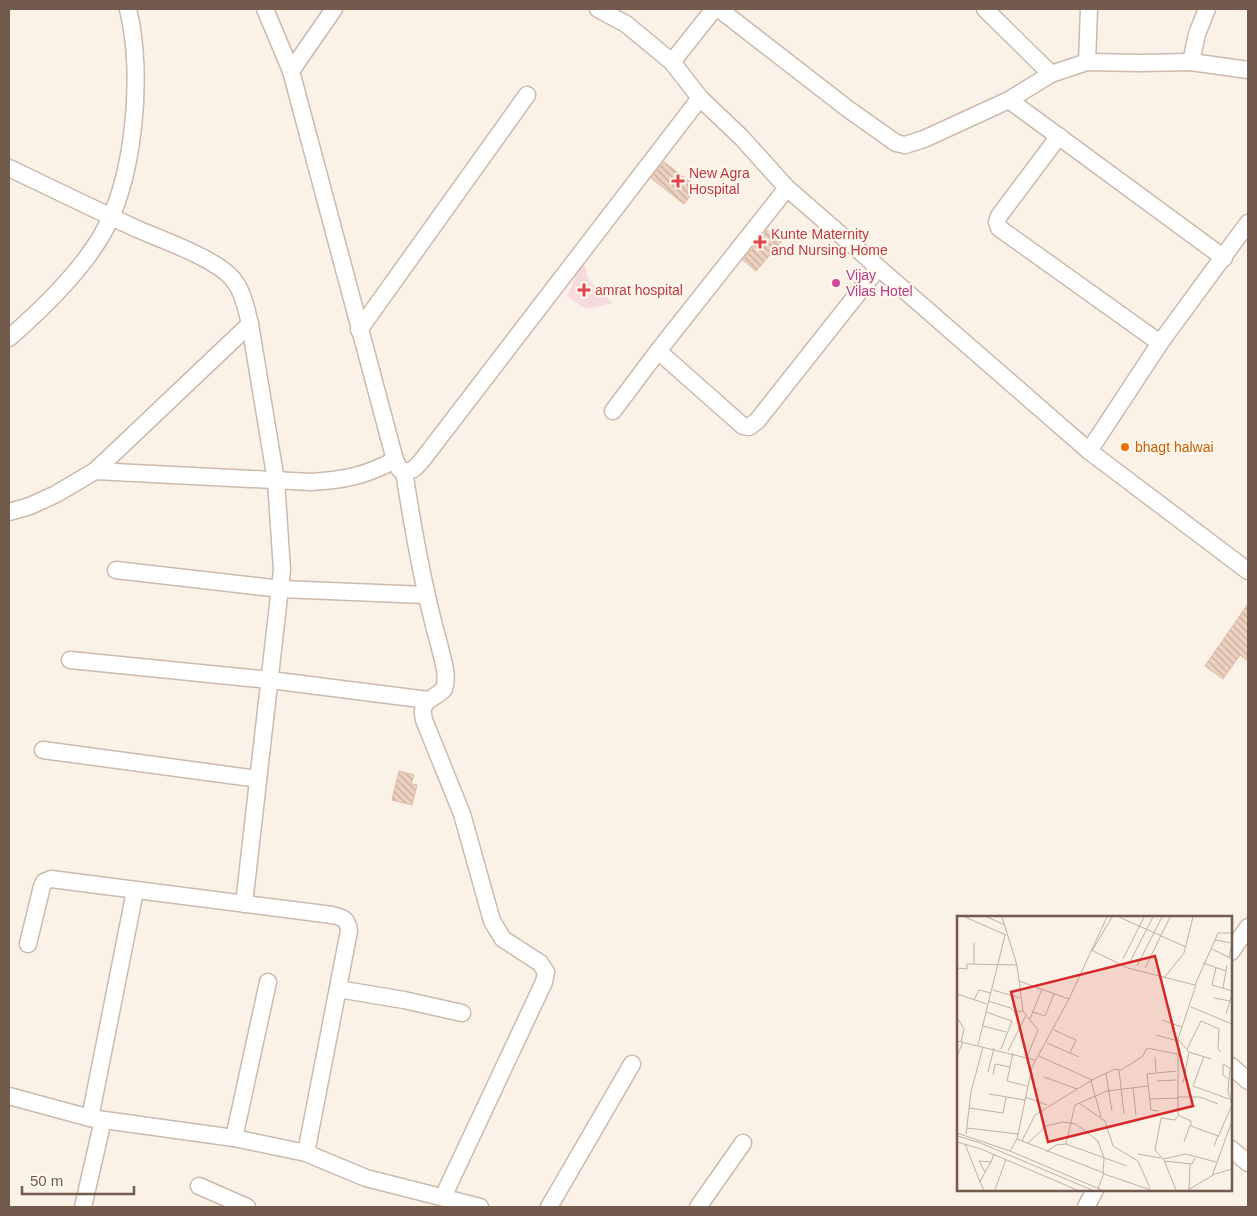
<svg xmlns="http://www.w3.org/2000/svg" width="1257" height="1216" viewBox="0 0 1257 1216" font-family="Arial,sans-serif">
<style>
.medical{fill:#f7dade}
.building{fill:url(#building-back-hatch);stroke:#dfb9a2}
.lines{fill:none;stroke-linecap:round;stroke-linejoin:round}
.minor-casing{stroke:#cbbaad;stroke-width:19}
.minor{stroke:#fff;stroke-width:16}
.health-dot{fill:#e0444e;stroke:#fdf7ec;stroke-width:2}
.hotel-dot{fill:#d1479c;stroke:#fdf7ec;stroke-width:2}
.food-dot{fill:#e8710a;stroke:#fdf7ec;stroke-width:2}
.labels{text-anchor:middle;dominant-baseline:central;stroke-width:4;stroke-linejoin:round;paint-order:stroke}
.health-label{font-size:14px;fill:#be3a42;stroke:#fdf7ec;text-anchor:start}
.hotel-label{font-size:14px;fill:#b23c85;stroke:#fdf7ec;text-anchor:start}
.food-label{font-size:14px;fill:#c56008;stroke:#fdf7ec;text-anchor:start}
.inset-road{fill:none;stroke:#c0b0a4;stroke-width:1}
.view{fill:#d62828;fill-opacity:0.15;stroke:#d62828;stroke-width:2.5}
.inset-edge{fill:none;stroke:#725a4d;stroke-width:2.5}
</style>
<defs>
<pattern id="building-back-hatch" width="6" height="6" patternUnits="userSpaceOnUse" patternTransform="scale(1.25)"><rect width="6" height="6" fill="#edd2c0"/><path d="M-1 5l2 2M0 0l6 6M5-1l2 2" fill="none" stroke="#c4ad9e"/></pattern>
</defs>
<rect width="100%" height="100%" fill="#faf2e6"/>
<polygon class="medical" points="583,259 588,280 613,303 586,309 567,296 573,284 577,269"/>
<g class="building">
<polygon points="664,162 697,187 684,204 651,178"/>
<polygon points="767,230 781,242 756,271 743,260"/>
<polygon points="1248,604 1248,661 1240,655 1223,679 1205,666"/>
<polygon points="399,771 414,775 411,784 417,785 412,805 392,800"/>
</g>
<g class="lines">
<defs>
<g id="minor">
<path d="M 265,9 L 291,71 L 395,460 L 400,470 C 412,474 416,467 423,459 L 700,98"/>
<polyline points="598,9 626,24 672,62 700,98 742,138 787,188 1089,451 1248,571"/>
<polyline points="719,9 848,109 896,143 905,145 924,139 1009,100 1051,74 1087,62 1140,63 1191,62 1248,70"/>
<polyline points="985,9 1051,74"/>
<polyline points="672,62 714,9"/>
<polyline points="1087,62 1089,9"/>
<polyline points="1191,62 1197,34 1207,9"/>
<polyline points="291,71 334,9"/>
<polyline points="1009,100 1224,258"/>
<polyline points="1059,136 999,216 997,222 999,228 1160,343"/>
<path d="M 9,168 C 51,188 94,209 137,229 C 163,240 214,258 232,278 C 243,291 246,308 250,324 L 276,481 L 282,570 L 244,904"/>
<polyline points="359,330 527,95"/>
<path d="M 9,338 C 40,311 79,273 100,238 C 135,181 144,73 128,9"/>
<polyline points="658,351 743,426 749,427 757,421 878,268"/>
<polyline points="613,411 658,351 787,188"/>
<polyline points="1089,451 1160,343 1248,223"/>
<path d="M 95,471 L 311,482 C 344,480 365,476 395,460"/>
<path d="M 404,471 C 413,530 423,587 439,644 C 442,658 449,675 444,689 C 432,701 419,699 424,720 L 462,814 L 492,921 L 503,939 L 540,963 L 546,972 L 544,982 L 443,1197"/>
<polyline points="9,512 30,506 56,494 95,471 250,324"/>
<polyline points="116,570 281,589 425,595"/>
<polyline points="70,660 270,680 428,700"/>
<polyline points="43,750 258,779"/>
<path d="M 28,944 L 42,886 L 44,882 L 51,879 L 332,915 C 342,917 348,919 349,931 L 306,1153"/>
<polyline points="1231,952 1248,927"/>
<polyline points="338,989 404,1000 462,1013"/>
<polyline points="1231,1066 1248,1081"/>
<polyline points="9,1096 90,1118 234,1138 306,1153 366,1178 480,1207"/>
<polyline points="90,1118 135,891"/>
<polyline points="234,1138 268,982"/>
<polyline points="1231,1149 1248,1163"/>
<polyline points="199,1186 247,1207"/>
<polyline points="83,1207 103,1120"/>
<polyline points="549,1207 632,1064"/>
<polyline points="698,1207 743,1143"/>
<polyline points="1086,1207 1095,1190"/>
</g>
</defs>
<use href="#minor" class="minor-casing"/>
<use href="#minor" class="minor"/>
</g>
<g class="health-dot">
<path d="M675.5 173.5h5v5h5v5h-5v5h-5v-5h-5v-5h5z"/>
<path d="M757.5 234.5h5v5h5v5h-5v5h-5v-5h-5v-5h5z"/>
<path d="M581.5 282.5h5v5h5v5h-5v5h-5v-5h-5v-5h5z"/>
</g>
<circle class="hotel-dot" cx="836" cy="283" r="5"/>
<circle class="food-dot" cx="1125" cy="447" r="5"/>
<g class="labels">
<g class="health-label">
<text x="689" y="173">New Agra<tspan x="689" dy="16">Hospital</tspan></text>
<text x="771" y="234">Kunte Maternity<tspan x="771" dy="16">and Nursing Home</tspan></text>
<text x="595" y="290">amrat hospital</text>
</g>
<g class="hotel-label">
<text x="846" y="275">Vijay<tspan x="846" dy="16">Vilas Hotel</tspan></text>
</g>
<g class="food-label">
<text x="1135" y="447">bhagt halwai</text>
</g>
</g>
<g transform="translate(957 916)">
<rect width="275" height="275" fill="#faf2e6"/>
<path class="inset-road" d="M 8,1 L 49,19M 30,1 L 48,9M 45,1 L 60,49 L 66,95 L 81,114 L 70,141M 162,1 L 229,31M 258,24 L 275,27 L 272,41M 255,33 L 275,43M 134,34 L 171,52 L 238,69 L 261,17 L 275,17M 135,35 L 155,1M 166,43 L 187,1M 173,46 L 196,1M 246,47 L 269,55M 17,48 L 17,27M 180,50 L 205,1M 0,52 L 10,53 L 10,48 L 60,49M 188,52 L 213,1M 259,52 L 255,69 L 275,75M 207,62 L 227,37 L 236,1M 62,65 L 112,83M 239,69 L 221,123 L 221,199 L 234,205 L 234,210 L 261,220 L 257,230M 266,72 L 270,49M 36,74 L 63,82M 0,78 L 30,88M 257,82 L 273,85M 17,84 L 22,74 L 34,77M 31,85 L 54,92 L 57,96 L 66,95M 234,91 L 275,108M 29,96 L 55,105 L 44,133M 76,96 L 88,100 L 97,78M 269,98 L 275,78M 0,101 L 7,113 L 4,126M 73,103 L 85,73M 205,104 L 225,111M 26,110 L 49,116M 97,114 L 119,124 L 113,137M 199,119 L 221,125M 221,123 L 232,136 L 254,143M 0,125 L 78,144M 90,127 L 122,141M 21,129 L 48,19M 230,133 L 244,105 L 262,113 L 261,133 L 264,136M 51,135 L 69,99M 56,137 L 50,165 L 70,170M 0,140 L 6,126M 247,140 L 236,170 L 272,183M 198,141 L 199,156M 162,154 L 167,198M 31,156 L 37,132M 149,158 L 155,195M 36,159 L 38,148 L 53,151M 87,161 L 120,173M 271,163 L 266,159 L 266,148 L 273,152 L 271,175 L 275,189M 135,164 L 158,153 L 164,154 L 186,140 L 190,132 L 220,138M 134,165 L 144,201M 200,165 L 219,164M 226,167 L 232,136M 176,172 L 179,199M 32,178 L 68,184M 68,181 L 90,189M 221,181 L 243,181 L 261,188M 193,183 L 221,182M 122,187 L 148,205 L 156,230 L 181,245 L 193,272M 12,192 L 46,197 L 49,181M 202,195 L 194,194 L 190,158 L 219,155M 10,212 L 61,218M 0,217 L 53,235 L 145,274M 9,218 L 14,176 L 26,131M 0,220 L 21,226 L 135,274M 261,221 L 275,189M 60,223 L 147,257 L 141,273M 65,225 L 78,199 L 135,164 L 82,140M 0,226 L 24,233 L 120,274M 227,226 L 233,209M 71,227 L 89,210 L 106,206 L 119,208 L 141,225 L 147,242 L 146,257M 8,228 L 23,266M 109,228 L 118,189 L 150,175 L 191,170M 53,235 L 60,223 L 75,151 L 112,83 L 150,1M 89,236 L 99,229 L 109,228 L 170,250M 181,238 L 204,242M 206,243 L 229,238 L 259,246M 207,245 L 235,248 L 238,242M 34,246 L 22,245 L 28,256 L 34,246 L 37,238M 147,258 L 194,274M 255,260 L 275,205M 27,274 L 23,266 L 28,256M 38,274 L 49,243M 219,274 L 207,244 L 198,234 L 204,202 L 218,204 L 221,200M 231,274 L 258,258 L 275,253M 232,274 L 233,248"/>
<path class="view" d="M 198,40 L 236,190 L 91,226 L 54,76 Z"/>
<rect width="275" height="275" class="inset-edge"/>
</g>
<rect width="1257" height="1216" fill="none" stroke="#725a4d" stroke-width="20"/>
<path d="M22 1186v8h112v-8" fill="none" stroke="#725a4d" stroke-width="2.5"/>
<text x="30" y="1186" font-size="15" fill="#725a4d" stroke="#fdf7ec" stroke-width="4" paint-order="stroke">50 m</text>
</svg>
